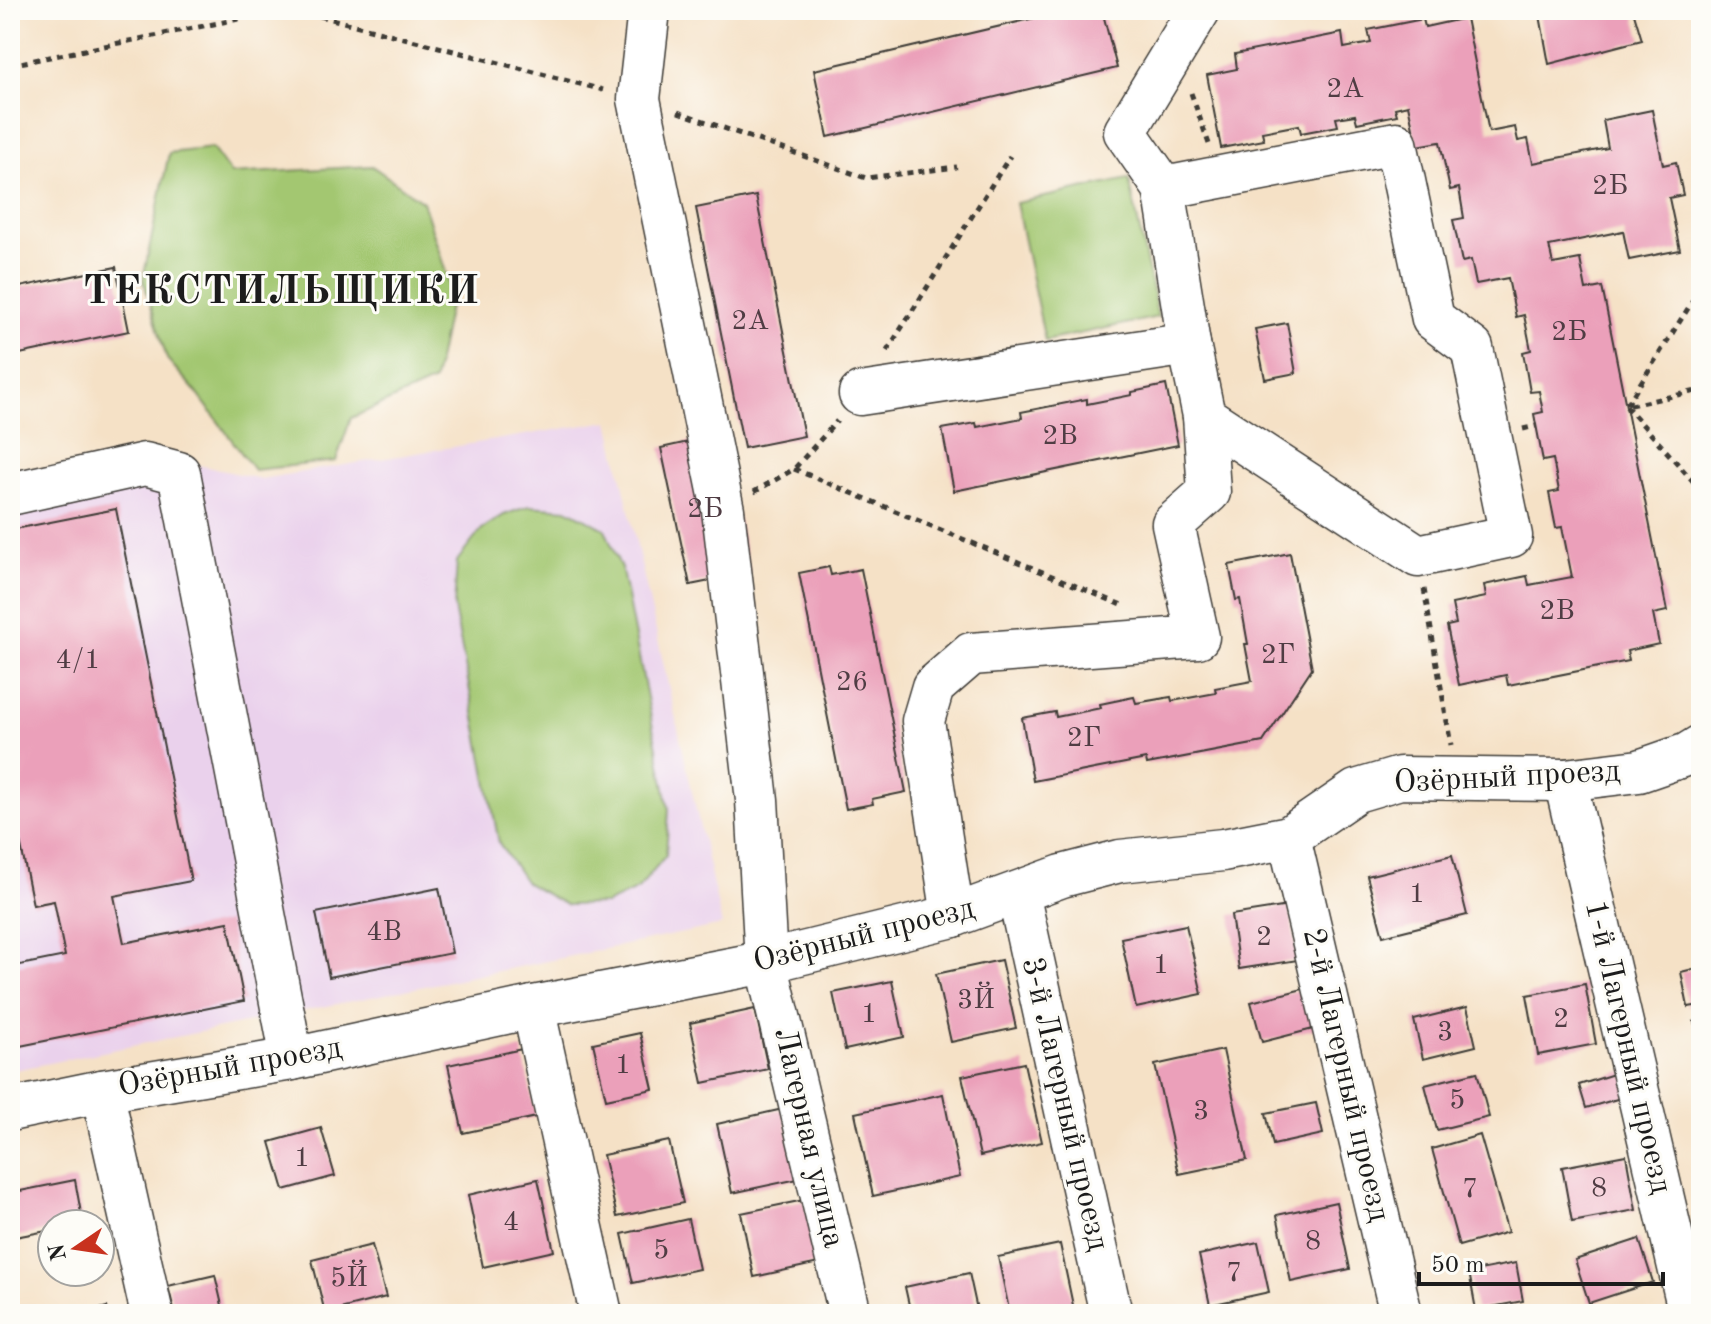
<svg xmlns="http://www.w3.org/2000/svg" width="1711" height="1324" viewBox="0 0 1711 1324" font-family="'Old Standard TT',serif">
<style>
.built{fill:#ead1ec}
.green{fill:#a3c771;stroke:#607246;stroke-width:2}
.building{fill:#eba0ba}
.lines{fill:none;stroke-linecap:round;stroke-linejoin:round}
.minor-casing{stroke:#3d3a36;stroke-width:45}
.path{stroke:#3d3a36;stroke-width:5;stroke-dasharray:6 6;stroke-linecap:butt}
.minor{stroke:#fff;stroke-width:42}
.labels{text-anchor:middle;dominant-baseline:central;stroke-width:6;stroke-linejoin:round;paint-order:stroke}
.number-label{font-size:28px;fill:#503d44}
.street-label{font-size:32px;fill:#1c1c1c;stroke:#fdfcf7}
.district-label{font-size:40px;font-weight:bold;letter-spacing:2px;fill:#1c1c1c;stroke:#fdfcf7}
</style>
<rect width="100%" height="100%" fill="#fdfcf7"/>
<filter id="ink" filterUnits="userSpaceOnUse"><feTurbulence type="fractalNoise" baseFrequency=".0125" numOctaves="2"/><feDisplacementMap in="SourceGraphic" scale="16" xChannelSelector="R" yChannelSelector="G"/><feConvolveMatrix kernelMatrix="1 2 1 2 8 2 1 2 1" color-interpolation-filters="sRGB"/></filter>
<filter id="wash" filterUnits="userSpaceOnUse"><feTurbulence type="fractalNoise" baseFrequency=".006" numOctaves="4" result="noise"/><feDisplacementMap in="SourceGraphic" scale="32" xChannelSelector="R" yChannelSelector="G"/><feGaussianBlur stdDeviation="1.8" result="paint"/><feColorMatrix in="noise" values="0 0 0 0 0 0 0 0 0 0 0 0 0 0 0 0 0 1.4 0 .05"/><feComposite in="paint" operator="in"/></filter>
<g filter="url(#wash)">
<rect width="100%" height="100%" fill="#f5e1c6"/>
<polygon class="built" points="609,421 722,925 10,1071 10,483 148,454 261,479"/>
<g class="green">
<polygon points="212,148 231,174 372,166 423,202 452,291 434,381 351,418 336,461 254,470 197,393 167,359 143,279 169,153"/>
<polygon points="1129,179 1158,317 1045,341 1016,203"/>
<polygon points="529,506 567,509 605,529 622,571 669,809 666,855 638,889 606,904 566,905 526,883 499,843 454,608 457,561 482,529 504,515"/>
</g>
<g id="blocks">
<g class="building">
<polygon points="1069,10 1102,10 1117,68 828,137 814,70"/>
<polygon points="1539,10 1633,10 1642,40 1549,64"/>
<polygon points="1466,18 1489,132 1515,127 1518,141 1528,139 1533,163 1608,148 1603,120 1652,110 1663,165 1676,162 1683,195 1669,198 1680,250 1629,260 1623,231 1549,246 1553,264 1580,259 1586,290 1602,287 1667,611 1653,614 1659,644 1627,651 1629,661 1508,685 1506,675 1459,685 1447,626 1456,624 1452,604 1486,597 1484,585 1527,576 1529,585 1572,577 1562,527 1556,528 1549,493 1559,491 1553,459 1543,461 1534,414 1543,412 1539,391 1530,392 1523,352 1531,350 1524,315 1516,317 1508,278 1476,284 1471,260 1462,262 1453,220 1464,218 1459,188 1450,190 1440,142 1417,146 1408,105 1395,108 1397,115 1357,123 1355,115 1336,118 1338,126 1301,133 1299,125 1262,132 1264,140 1221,148 1207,75 1237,69 1235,54 1342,33 1344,48 1371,43 1368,30 1423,19 1425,27"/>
<polygon points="756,196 804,436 744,448 696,208"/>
<polygon points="116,267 129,331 10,356 10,289"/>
<polygon points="1287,323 1296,373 1265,379 1255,329"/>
<polygon points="1166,385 1178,445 954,491 942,429 976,423 977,427 1022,418 1021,412 1087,399 1087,404 1132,395 1132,392"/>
<polygon points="720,435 750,573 690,585 661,448"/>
<polygon points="116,509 191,881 114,896 124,943 228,922 244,1001 10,1048 10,967 65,956 54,901 33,905 10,792 10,530"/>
<polygon points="1290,553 1312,668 1263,742 1147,764 1146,759 1033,781 1022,718 1055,712 1056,717 1101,708 1100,704 1134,697 1136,703 1171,697 1172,701 1216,693 1215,688 1252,681 1245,644 1248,644 1240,599 1236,600 1229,565"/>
<polygon points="829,567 831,575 861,569 906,792 872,799 873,804 846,809 799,573"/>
<polygon points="1452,855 1467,915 1383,936 1367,876"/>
<polygon points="439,888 452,953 329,977 316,913"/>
<polygon points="1289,906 1298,960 1239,969 1231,915"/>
<polygon points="1186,925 1202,994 1136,1008 1121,938"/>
<polygon points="1001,960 1016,1028 951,1042 936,974"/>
<polygon points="1701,967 1701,1005 1688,1007 1681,972"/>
<polygon points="892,981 904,1037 845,1050 833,993"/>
<polygon points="1585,984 1596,1044 1538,1055 1527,995"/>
<polygon points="1307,988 1317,1028 1262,1042 1251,1002"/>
<polygon points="1467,1007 1476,1046 1423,1059 1414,1020"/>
<polygon points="755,1009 768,1069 703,1083 690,1023"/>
<polygon points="1701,1020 1701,1045 1700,1045 1694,1021"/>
<polygon points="640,1033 653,1089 606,1099 593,1043"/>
<polygon points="522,1049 536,1117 463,1133 448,1065"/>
<polygon points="1223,1050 1247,1160 1179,1174 1155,1065"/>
<polygon points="1024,1063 1042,1142 980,1156 962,1076"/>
<polygon points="1623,1071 1631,1095 1586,1108 1579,1085"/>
<polygon points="1477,1072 1489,1117 1437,1130 1425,1085"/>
<polygon points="943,1094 960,1177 873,1196 855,1113"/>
<polygon points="1316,1103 1323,1134 1273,1145 1266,1113"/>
<polygon points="783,1109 798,1179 732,1193 717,1124"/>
<polygon points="321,1128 335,1176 284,1190 270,1142"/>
<polygon points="1480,1135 1508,1232 1459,1246 1432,1149"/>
<polygon points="669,1141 683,1203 617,1217 603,1155"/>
<polygon points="1626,1155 1636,1210 1572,1222 1562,1167"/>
<polygon points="538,1179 554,1251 483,1267 468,1195"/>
<polygon points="75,1180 83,1224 52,1224 52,1230 15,1237 10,1214 10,1193"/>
<polygon points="804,1200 819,1263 754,1277 741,1213"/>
<polygon points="1336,1202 1350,1269 1291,1282 1277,1215"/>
<polygon points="688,1219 699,1269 633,1283 622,1234"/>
<polygon points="1639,1239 1653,1282 1589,1303 1575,1260"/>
<polygon points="1258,1242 1269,1292 1210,1305 1199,1255"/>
<polygon points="1060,1244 1074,1310 1057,1314 1010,1314 998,1257"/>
<polygon points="372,1245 386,1297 325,1313 312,1260"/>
<polygon points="1516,1263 1523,1301 1476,1310 1469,1272"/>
<polygon points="969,1273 978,1314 911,1314 905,1287"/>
<polygon points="215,1275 224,1314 175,1314 168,1286"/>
<polygon points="107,1307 109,1314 85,1314 85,1313"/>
</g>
</g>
</g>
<g filter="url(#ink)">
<use href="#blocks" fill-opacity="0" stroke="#3d3a36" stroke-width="2"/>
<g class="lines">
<defs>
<g id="minor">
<polyline points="649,10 639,99 723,510 757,800 766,962 850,1314"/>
<polyline points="1164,188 1396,143 1433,319 1472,348 1511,536 1418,556 1204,416 1189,344 1164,188 1125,132 1199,10"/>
<polyline points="860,394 1189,344"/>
<polyline points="10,494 145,464 179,473 292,1059"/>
<polyline points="1565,780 1690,1314"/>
<polyline points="1289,837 1401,1314"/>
<polyline points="1018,893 1111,1314"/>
<polyline points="953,916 923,721 933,687 971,654 1198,637 1173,524 1209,492 1204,416"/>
<polyline points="533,1007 601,1314"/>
<polyline points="102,1091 152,1314"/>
<polyline points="10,1110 102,1091 292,1059 533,1007 766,962 953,916 1062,876 1120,861 1223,850 1289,837 1356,791 1400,778 1565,780 1639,771 1688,754 1701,746"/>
</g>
</defs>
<use href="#minor" class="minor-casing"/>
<g class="path">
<polyline points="297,10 603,90"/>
<polyline points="10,65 283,10"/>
<polyline points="1191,93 1209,144"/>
<polyline points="678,112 866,178 957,167"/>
<polyline points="1701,288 1626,406 1701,390"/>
<polyline points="887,351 1010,156"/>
<polyline points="1626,406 1701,490"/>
<polyline points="1523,429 1536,426"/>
<polyline points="794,469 1122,605"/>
<polyline points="754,492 794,469 837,421"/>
<polyline points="1424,589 1451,745"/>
</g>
<use href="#minor" class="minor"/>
</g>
</g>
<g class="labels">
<g class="number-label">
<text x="1345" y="90">2А</text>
<text x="1610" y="187">2Б</text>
<text x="750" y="322">2А</text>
<text x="1569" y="333">2Б</text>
<text x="1060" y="437">2В</text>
<text x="705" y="510">2Б</text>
<text x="1557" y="612">2В</text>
<text x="1278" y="656">2Г</text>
<text x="78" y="661">4/1</text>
<text x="852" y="683">26</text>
<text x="1084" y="739">2Г</text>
<text x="1417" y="895">1</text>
<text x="384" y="933">4В</text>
<text x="1264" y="938">2</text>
<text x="1161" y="966">1</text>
<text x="976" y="1001">3Й</text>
<text x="869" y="1015">1</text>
<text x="1561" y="1020">2</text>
<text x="1445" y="1033">3</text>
<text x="623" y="1066">1</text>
<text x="1457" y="1101">5</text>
<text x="1201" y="1112">3</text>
<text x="302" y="1159">1</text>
<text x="1599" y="1189">8</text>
<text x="1470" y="1190">7</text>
<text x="511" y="1223">4</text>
<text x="1313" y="1242">8</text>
<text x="661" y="1251">5</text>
<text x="1234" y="1274">7</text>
<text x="349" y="1279">5Й</text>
</g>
<g class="street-label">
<text transform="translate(1507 778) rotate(-3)">Озёрный проезд</text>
<text transform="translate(864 936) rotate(-14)">Озёрный проезд</text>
<text transform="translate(1627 1047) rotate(77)">1-й Лагерный проезд</text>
<text transform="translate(230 1068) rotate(-10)">Озёрный проезд</text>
<text transform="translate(1345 1075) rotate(77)">2-й Лагерный проезд</text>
<text transform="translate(1064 1104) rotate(77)">3-й Лагерный проезд</text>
<text transform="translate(808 1138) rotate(77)">Лагерная улица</text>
</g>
<g class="district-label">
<text x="282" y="293">ТЕКСТИЛЬЩИКИ</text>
</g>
</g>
<rect width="1711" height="1324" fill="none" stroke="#fdfcf7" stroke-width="40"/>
<g transform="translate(76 1248) rotate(257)"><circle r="38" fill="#fdfcf7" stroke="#a3a29f" stroke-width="2"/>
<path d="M0-6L14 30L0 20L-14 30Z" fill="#c8321e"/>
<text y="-12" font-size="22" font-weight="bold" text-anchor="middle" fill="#1c1c1c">N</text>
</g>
<path d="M1419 1272v12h244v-12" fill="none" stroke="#1c1c1c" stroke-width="4"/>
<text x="1431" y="1272" font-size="24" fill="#1c1c1c" stroke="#fdfcf7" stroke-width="6" paint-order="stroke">50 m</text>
</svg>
